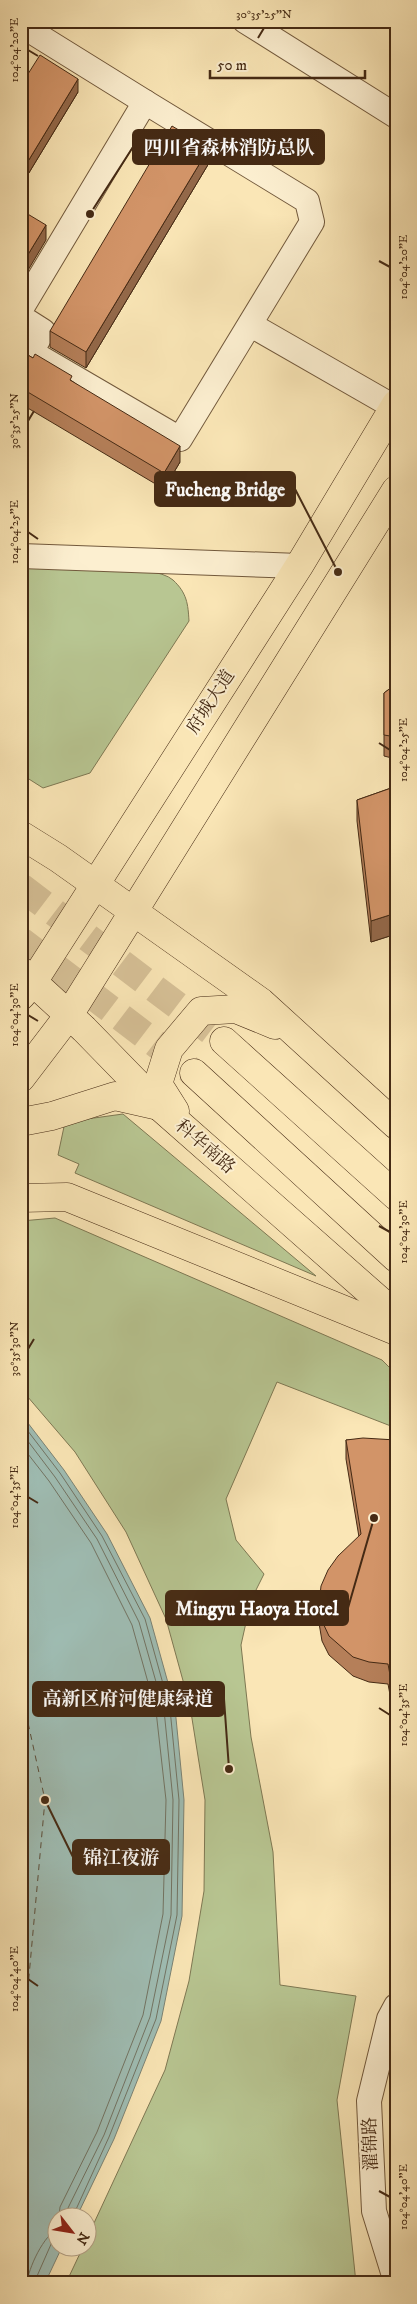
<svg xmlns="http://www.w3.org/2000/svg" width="417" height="2304" viewBox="0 0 417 2304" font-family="'IM FELL DW Pica','Noto Serif SC',serif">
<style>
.green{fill:#b8c692;stroke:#7e7853}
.water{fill:#9fbeb5;stroke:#7b8375}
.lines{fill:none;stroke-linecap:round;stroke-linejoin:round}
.shore{stroke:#727464;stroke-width:1}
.ferry{stroke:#5c4f3c;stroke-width:1;stroke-dasharray:6 5;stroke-linecap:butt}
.highway-tunnel{stroke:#d6c096;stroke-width:28;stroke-dasharray:28 14;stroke-linecap:butt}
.minor-casing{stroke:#72593c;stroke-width:26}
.major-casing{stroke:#452a14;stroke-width:29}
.highway-casing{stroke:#452a14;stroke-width:29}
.minor{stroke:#fcefd0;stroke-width:24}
.major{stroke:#fae6b6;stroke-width:28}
.highway{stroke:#fae6b6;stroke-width:28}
.wall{fill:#b57f59;stroke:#452a14}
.shaded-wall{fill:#936849;stroke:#452a14}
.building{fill:#d29468;stroke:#452a14}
.ticks{fill:none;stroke:#452a14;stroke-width:2}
.labels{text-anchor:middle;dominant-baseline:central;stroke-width:4;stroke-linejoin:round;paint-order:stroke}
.street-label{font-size:18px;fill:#452a14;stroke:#fcefd0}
.leader{fill:none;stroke:#452a14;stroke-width:2}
.callout-dot{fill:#452a14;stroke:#fcefd0;stroke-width:2}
.callout{fill:#452a14;stroke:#452a14;stroke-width:2}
.callout-label{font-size:19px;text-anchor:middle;font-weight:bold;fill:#fff}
.neatline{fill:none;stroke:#452a14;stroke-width:2}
.ticks-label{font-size:12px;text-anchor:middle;fill:#452a14}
</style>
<rect width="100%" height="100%" fill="#fae6b6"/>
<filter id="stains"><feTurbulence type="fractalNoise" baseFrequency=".004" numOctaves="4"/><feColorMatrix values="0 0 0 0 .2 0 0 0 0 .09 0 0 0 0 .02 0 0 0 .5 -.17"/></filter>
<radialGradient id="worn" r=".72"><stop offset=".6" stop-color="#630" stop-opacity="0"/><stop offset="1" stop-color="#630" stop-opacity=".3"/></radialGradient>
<g class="green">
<path d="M 21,566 C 52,567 153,562 173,580 C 187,593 188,604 189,621 L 90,773 L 43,788 L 21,774 Z"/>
<polygon points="123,1114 316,1276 75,1173 79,1164 58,1155 65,1122"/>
<polygon points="55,1218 382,1360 396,1374 396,1428 277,1382 226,1499 236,1540 264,1574 251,1600 241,1645 251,1737 273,1852 280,1985 356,1996 337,2100 356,2283 66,2283 83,2247 88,2246 88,2236 165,2070 189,1981 204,1891 205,1800 190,1706 166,1619 126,1532 75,1452 21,1389 21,1221"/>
</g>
<polygon class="water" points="21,1414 64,1470 107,1534 150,1618 175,1708 184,1800 182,1916 161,2021 114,2139 77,2216 58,2216 58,2246 62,2247 45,2283 21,2283"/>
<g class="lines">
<g class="shore">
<polyline points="21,1422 60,1473 102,1536 145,1619 170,1709 179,1800 177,1915 156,2019 109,2137 73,2216"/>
<polyline points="21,1432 55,1477 97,1539 139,1622 164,1710 173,1800 171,1915 150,2017 104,2135 67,2210 66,2216"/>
<polyline points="21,1445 49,1481 91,1543 132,1625 156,1711 166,1800 163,1914 143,2015 97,2132 60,2207 59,2216"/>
<path d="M 27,2283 C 28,2269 44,2234 58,2229"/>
<polyline points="34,2283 52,2242 58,2237"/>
</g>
<polyline class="ferry" points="21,1691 45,1800 28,1987 21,2002"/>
<g class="highway-tunnel">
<polyline points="21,887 224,1041"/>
<polyline points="21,941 194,1073"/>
</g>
<defs>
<g id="minor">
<polyline points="245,21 396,116"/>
<polyline points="21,25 145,102"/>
<polyline points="21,309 145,102 307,201 312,222 180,439 31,352 43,331 21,317"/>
<polyline points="251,325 394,407"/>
<polyline points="21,556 299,566"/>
<polyline points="396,2006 389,2019 369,2101 374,2211 396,2282"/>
</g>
<g id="major">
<polyline points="21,835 58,858 261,1002 396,1125"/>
<polyline points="21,971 84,1029 159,1106 396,1315"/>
<polyline points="21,996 33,982 299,566 396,404"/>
<polyline points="21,1078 69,1015 396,490"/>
<polyline points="175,1111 158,1084 169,1049 201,1011 236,1009 275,1025"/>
<polyline points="21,1122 52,1116 115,1096 159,1106"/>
<polyline points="21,1198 67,1197 396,1331"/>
</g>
<g id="highway">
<polyline points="224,1041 396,1196"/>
<polyline points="194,1073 396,1258"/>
</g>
</defs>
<use href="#minor" class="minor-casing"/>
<use href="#major" class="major-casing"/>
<use href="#highway" class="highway-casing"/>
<use href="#minor" class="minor"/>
<use href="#major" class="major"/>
<use href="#highway" class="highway"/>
</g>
<g class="wall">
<polygon points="21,85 78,92 27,176 21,172"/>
<polygon points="209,163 86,368 50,347 50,331"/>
<polygon points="21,351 72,381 180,462 164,489 21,404"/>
<polygon points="396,684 396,759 384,756 384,693"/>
<polygon points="396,780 396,934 371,942 357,821 357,800 394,787"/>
<polygon points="346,1440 396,1440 396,1727 388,1684 369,1682 353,1676 329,1655 322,1641 319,1623 319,1604 359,1537 346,1459"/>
</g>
<g class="shaded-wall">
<polygon points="78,79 78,92 27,176 27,163"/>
<polygon points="209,148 209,163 86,368 86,352"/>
<polygon points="46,225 46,240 21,282 21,266"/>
<polygon points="180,446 180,462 164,489 164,473"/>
<polygon points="396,913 396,934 371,942 371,921"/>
</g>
<g class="building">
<polygon points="40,55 78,79 27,163 21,159 21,85"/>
<polygon points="172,126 209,148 86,352 50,331"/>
<polygon points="21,210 46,225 21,266"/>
<polygon points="21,351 33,358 35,354 72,376 70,380 180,446 164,473 21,388"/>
<polygon points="396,684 396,737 384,735 384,693"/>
<polygon points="396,780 396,913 371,921 357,800 394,787"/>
<polygon points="363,1438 396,1440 396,1708 388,1664 369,1662 353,1657 329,1636 322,1621 319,1604 321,1586 328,1570 338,1556 361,1534 346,1440"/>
</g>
<path class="ticks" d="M 258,38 L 264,28M 28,50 L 38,56M 379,261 L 390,267M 28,421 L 34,411M 28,532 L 38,539M 379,743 L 390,750M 28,1015 L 38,1021M 379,1226 L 390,1232M 28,1349 L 34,1339M 28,1497 L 38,1503M 379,1708 L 390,1715M 28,1979 L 38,1986M 379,2191 L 390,2197"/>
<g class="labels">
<g class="street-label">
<text transform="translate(211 702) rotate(-57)">府城大道</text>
<text transform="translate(205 1147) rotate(41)">科华南路</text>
<text transform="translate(371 2144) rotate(-92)">濯锦路</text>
</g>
</g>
<path class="leader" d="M90 214L133 147M338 572L295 489M374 1518L348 1608M229 1769L224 1699M45 1800L73 1857"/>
<g class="callout-dot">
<circle cx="90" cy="214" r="5"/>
<circle cx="338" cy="572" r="5"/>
<circle cx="374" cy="1518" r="5"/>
<circle cx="229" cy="1769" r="5"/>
<circle cx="45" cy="1800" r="5"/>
</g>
<g class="callout">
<rect x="133" y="130" width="191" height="34" rx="5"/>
<rect x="155" y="472" width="140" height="34" rx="5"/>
<rect x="166" y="1591" width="182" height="34" rx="5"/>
<rect x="33" y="1682" width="191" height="34" rx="5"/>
<rect x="73" y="1840" width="96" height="34" rx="5"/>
</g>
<g class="callout-label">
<text x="229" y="154">四川省森林消防总队</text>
<text x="225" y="496">Fucheng Bridge</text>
<text x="257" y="1615">Mingyu Haoya Hotel</text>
<text x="128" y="1705">高新区府河健康绿道</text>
<text x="121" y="1864">锦江夜游</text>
</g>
<rect width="417" height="2304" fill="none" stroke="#fae6b6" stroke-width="55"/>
<g transform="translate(72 2232) rotate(121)"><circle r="24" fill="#fcefd0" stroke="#b3a085"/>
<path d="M0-4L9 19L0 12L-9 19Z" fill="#8f2418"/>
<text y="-8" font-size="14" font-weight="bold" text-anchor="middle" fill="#452a14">N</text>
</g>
<path d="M210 70v8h155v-8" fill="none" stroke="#452a14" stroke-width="2.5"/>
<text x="217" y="70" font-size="15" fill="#452a14" stroke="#fcefd0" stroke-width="4" paint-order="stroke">50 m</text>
<rect x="28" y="28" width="362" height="2248" class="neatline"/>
<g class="ticks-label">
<text x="264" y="18">30°35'25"N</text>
<text transform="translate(14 50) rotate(-90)" y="4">104°04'20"E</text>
<text transform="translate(403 267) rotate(-90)" y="4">104°04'20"E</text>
<text transform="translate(14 421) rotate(-90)" y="4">30°35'25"N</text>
<text transform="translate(14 532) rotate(-90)" y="4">104°04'25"E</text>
<text transform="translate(403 750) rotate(-90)" y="4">104°04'25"E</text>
<text transform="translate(14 1015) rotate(-90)" y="4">104°04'30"E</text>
<text transform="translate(403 1232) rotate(-90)" y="4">104°04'30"E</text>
<text transform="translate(14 1349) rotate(-90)" y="4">30°35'30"N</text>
<text transform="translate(14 1497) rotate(-90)" y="4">104°04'35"E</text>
<text transform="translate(403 1715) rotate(-90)" y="4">104°04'35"E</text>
<text transform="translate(14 1979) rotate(-90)" y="4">104°04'40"E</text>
<text transform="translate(403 2197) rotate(-90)" y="4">104°04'40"E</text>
</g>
<rect width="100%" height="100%" filter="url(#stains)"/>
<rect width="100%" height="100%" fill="url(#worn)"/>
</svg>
